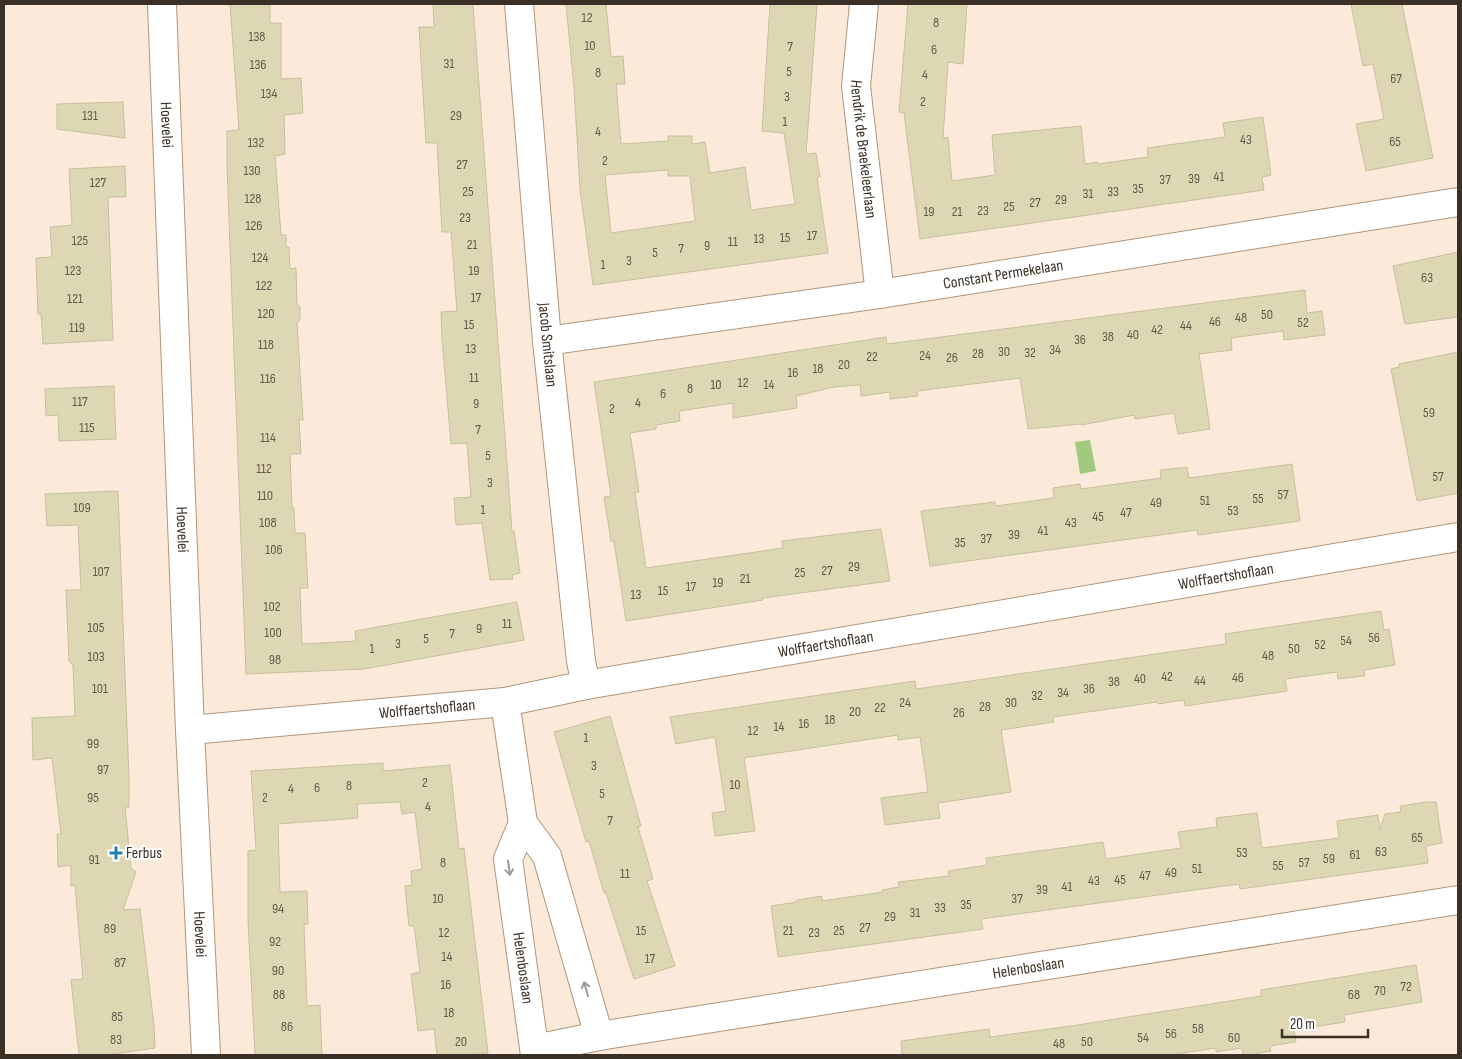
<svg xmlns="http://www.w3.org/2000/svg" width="1462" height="1059" viewBox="0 0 1462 1059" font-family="'Sofia Sans Condensed',sans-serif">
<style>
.water{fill:#a0cb7f}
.building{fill:#ded7b4;stroke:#c7c09e;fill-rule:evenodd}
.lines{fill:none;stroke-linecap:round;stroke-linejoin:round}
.minor-casing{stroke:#b0957c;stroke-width:30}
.tertiary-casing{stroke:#b0957c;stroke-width:30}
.minor{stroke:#fff;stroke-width:28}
.tertiary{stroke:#fff;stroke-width:28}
.oneway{stroke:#9d9892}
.poi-dot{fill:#1f81ad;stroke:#fff;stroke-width:2}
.labels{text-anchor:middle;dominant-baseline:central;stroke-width:4.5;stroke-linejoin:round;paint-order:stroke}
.number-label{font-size:14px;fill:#645a49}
.street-label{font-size:16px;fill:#3b3025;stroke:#fff}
.poi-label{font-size:16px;fill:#3b3025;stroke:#fff;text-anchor:start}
</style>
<rect width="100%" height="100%" fill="#fbeada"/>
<polygon class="water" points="1090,440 1096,471 1080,474 1075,442"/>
<g class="building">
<polygon points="230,4 270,4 270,23 281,23 281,79 301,78 303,113 284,115 285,154 275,156 281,235 286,235 286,247 289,247 290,269 296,268 297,305 300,307 300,320 297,323 303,420 299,420 301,454 290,454 292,508 294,508 295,533 305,533 308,588 300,588 302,644 356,641 355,631 517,602 524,640 364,669 246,674 227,166 227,131 239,130"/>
<polygon points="433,4 473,4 512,531 514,531 520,573 512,575 513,579 490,580 482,523 456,525 454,498 471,497 467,443 451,444 442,339 441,312 457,311 451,232 442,232 437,143 426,143 419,27 434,27"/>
<path d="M 566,4 L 606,4 L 611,57 L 623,56 L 625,84 L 616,84 L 621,144 L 668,141 L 668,136 L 692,136 L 692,144 L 705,142 L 710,173 L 745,167 L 751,210 L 795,204 L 784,133 L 762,131 L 770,4 L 817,4 L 806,154 L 816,153 L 820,177 L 817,177 L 828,253 L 593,285 L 580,189 L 574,87 ZM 668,170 L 668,176 L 690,176 L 695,221 L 611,233 L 605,175 Z"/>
<polygon points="908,4 967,4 963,64 948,62 943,138 948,137 952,181 995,175 992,135 1081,126 1085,164 1097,162 1098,164 1148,157 1147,148 1225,137 1223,123 1263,117 1271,175 1262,177 1264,190 920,239 904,113 899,112"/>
<polygon points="1351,4 1402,4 1433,158 1366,171 1356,124 1384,119 1373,64 1363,66"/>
<polygon points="123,102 125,138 57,129 57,104"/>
<polygon points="125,166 126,197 108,197 113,340 43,344 41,314 38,314 36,258 52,257 50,227 72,225 69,169"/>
<polygon points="1458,252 1458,317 1405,324 1393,266"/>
<polygon points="1305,290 1307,313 1322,311 1325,335 1284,340 1283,331 1231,338 1232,350 1199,354 1210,429 1178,434 1174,413 1135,419 1134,415 1081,425 1081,424 1028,429 1020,378 917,391 918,396 890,399 890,392 861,396 860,385 834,387 796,396 797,408 733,418 733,403 679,411 680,421 656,425 656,429 630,433 639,492 635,493 646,568 783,548 782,541 881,529 890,581 763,598 763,600 626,621 614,541 611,541 604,497 611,496 594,382 886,337 887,344"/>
<polygon points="1458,352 1458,493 1417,501 1391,369 1399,367 1399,364"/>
<polygon points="114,386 116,439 59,441 58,415 46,416 45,389"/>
<polygon points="1292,464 1300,521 1198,535 1197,530 930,566 921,511 995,502 996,506 1054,498 1053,488 1080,484 1081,489 1161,478 1160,470 1187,467 1189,478"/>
<polygon points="118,491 129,779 129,807 125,807 131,868 136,872 123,910 140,909 154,1025 155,1048 107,1055 79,1055 71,980 83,979 75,885 71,886 71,865 58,867 57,834 61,834 52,758 33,760 32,718 75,716 73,665 69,661 66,590 81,590 78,525 47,526 45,494"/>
<polygon points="1381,611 1384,630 1389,629 1395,665 1364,670 1365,676 1338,679 1337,672 1285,679 1287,691 1185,706 1184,700 1158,704 1157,702 1053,717 1054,722 1001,730 1011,792 938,803 940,818 885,825 881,798 928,792 920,737 898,740 898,735 744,758 755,831 715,836 712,813 726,811 715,737 676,744 670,717 915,681 916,689 1176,651 1226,644 1225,634"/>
<polygon points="610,716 641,826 638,827 653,879 647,881 675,966 634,979 606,893 604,893 589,841 586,842 554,732"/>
<polygon points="383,763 383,771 450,765 459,849 464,848 488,1053 467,1055 437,1055 434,1029 418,1031 411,974 420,972 414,926 409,926 405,886 412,885 411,871 422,869 415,812 402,814 400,802 357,804 358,818 278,824 280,892 307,891 308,924 304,924 307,1006 320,1005 322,1055 255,1055 248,920 248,851 256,850 251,771"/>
<polygon points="1426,802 1436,802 1442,843 1426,846 1428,863 1240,889 1239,884 981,919 983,929 778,957 771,906 797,902 797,900 822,896 822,901 883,892 882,890 899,887 898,882 949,876 948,871 987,865 986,858 1076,846 1103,842 1106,859 1181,848 1178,832 1217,827 1216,818 1257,813 1262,848 1339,838 1337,821 1378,815 1380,830 1385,814 1401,812 1400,806"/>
<polygon points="1416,965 1422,1002 1344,1015 1345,1022 1294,1030 1296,1042 1270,1046 1271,1051 1249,1055 1243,1055 1242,1048 1216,1052 1216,1048 1170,1055 902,1055 901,1041 989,1029 990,1037 1071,1026 1261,996 1261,990"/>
</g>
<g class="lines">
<defs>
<g id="minor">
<path id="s1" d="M 519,4 L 547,341 L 581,661 L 586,685"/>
<path id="s2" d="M 864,4 L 856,86 L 880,294"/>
<path id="s3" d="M 547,341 L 880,294 L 1458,202"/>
<polyline points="505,702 523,823 547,856 599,1036"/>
<path id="s4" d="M 190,730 L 505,702 L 586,685 L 1458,537"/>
<path id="s5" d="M 523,823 L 508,859 L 535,1055"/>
<path id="s6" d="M 535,1049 L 599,1036 L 1458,900"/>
</g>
<g id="tertiary">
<path id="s7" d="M 162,4 L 190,730 L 206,1055"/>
</g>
</defs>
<use href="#minor" class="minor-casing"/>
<use href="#tertiary" class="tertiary-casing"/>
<use href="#minor" class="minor"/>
<use href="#tertiary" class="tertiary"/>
</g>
<defs><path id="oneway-shaft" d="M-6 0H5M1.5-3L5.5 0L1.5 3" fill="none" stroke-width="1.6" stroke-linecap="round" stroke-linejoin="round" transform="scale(1.25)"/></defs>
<g class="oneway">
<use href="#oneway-shaft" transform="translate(509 868) rotate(82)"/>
<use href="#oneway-shaft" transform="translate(586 989) rotate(-106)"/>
</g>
<path class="poi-dot" d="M113.5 845.5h5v5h5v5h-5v5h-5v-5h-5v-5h5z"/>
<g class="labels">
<g class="number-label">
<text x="587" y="17">12</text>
<text x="936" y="22">8</text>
<text x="257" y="36">138</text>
<text x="590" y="45">10</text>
<text x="790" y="46">7</text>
<text x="934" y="49">6</text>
<text x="449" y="63">31</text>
<text x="258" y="64">136</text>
<text x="789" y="71">5</text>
<text x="598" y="72">8</text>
<text x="925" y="74">4</text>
<text x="1396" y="78">67</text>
<text x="269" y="93">134</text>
<text x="787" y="96">3</text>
<text x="923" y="101">2</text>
<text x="90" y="115">131</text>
<text x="456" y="115">29</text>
<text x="785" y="121">1</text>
<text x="598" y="131">4</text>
<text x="1246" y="139">43</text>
<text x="1395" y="141">65</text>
<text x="256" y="142">132</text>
<text x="605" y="160">2</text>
<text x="462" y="164">27</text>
<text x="252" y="170">130</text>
<text x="1219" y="176">41</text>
<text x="1194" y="178">39</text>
<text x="1165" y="179">37</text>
<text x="98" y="182">127</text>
<text x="1138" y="188">35</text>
<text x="468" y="191">25</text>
<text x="1113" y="191">33</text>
<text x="1088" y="193">31</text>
<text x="253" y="198">128</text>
<text x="1061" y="199">29</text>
<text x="1035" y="202">27</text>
<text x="1009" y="206">25</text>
<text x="983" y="210">23</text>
<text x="929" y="211">19</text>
<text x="957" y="211">21</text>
<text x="465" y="217">23</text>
<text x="254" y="225">126</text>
<text x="812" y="235">17</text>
<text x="785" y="237">15</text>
<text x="759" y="238">13</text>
<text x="80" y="240">125</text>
<text x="733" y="241">11</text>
<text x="472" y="244">21</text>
<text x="707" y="245">9</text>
<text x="681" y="248">7</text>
<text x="655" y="252">5</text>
<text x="260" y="257">124</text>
<text x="629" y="260">3</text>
<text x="603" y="264">1</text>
<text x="73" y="270">123</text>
<text x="474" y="270">19</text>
<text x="1427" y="277">63</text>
<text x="264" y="285">122</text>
<text x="476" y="297">17</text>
<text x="75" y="298">121</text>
<text x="266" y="313">120</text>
<text x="1267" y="314">50</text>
<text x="1241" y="317">48</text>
<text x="1215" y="321">46</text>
<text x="1303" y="322">52</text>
<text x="469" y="324">15</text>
<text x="1186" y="325">44</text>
<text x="77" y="327">119</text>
<text x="1157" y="329">42</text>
<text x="1133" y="334">40</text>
<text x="1108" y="336">38</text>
<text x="1080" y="339">36</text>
<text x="266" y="344">118</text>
<text x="471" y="348">13</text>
<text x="1055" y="349">34</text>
<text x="1004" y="351">30</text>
<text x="1030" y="352">32</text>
<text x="978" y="353">28</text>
<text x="925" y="355">24</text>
<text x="872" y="356">22</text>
<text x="952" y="357">26</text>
<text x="844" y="364">20</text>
<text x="818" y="368">18</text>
<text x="793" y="372">16</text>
<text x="474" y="377">11</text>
<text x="268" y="378">116</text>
<text x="743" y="382">12</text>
<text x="716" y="384">10</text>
<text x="769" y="384">14</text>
<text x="690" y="388">8</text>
<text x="663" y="393">6</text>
<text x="80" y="401">117</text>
<text x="638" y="402">4</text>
<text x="476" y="403">9</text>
<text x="612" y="408">2</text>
<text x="1429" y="412">59</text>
<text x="87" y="427">115</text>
<text x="478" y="429">7</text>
<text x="268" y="437">114</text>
<text x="488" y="455">5</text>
<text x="264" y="468">112</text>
<text x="1438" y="476">57</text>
<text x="490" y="482">3</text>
<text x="1283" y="494">57</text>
<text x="265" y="495">110</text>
<text x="1258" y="498">55</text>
<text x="1205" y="500">51</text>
<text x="1156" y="502">49</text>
<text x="82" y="507">109</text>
<text x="483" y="509">1</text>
<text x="1233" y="510">53</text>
<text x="1126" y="512">47</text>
<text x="1098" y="516">45</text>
<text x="268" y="522">108</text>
<text x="1071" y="522">43</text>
<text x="1043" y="530">41</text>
<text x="1014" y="534">39</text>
<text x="986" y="538">37</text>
<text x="960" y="542">35</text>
<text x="274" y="549">106</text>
<text x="854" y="566">29</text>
<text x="827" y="570">27</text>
<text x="101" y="571">107</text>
<text x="800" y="572">25</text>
<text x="745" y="578">21</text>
<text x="718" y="582">19</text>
<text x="691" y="586">17</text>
<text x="663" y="590">15</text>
<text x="636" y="594">13</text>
<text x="272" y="606">102</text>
<text x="507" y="623">11</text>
<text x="96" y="627">105</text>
<text x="479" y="628">9</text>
<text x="273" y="632">100</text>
<text x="452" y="633">7</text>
<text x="1374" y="637">56</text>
<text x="426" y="638">5</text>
<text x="1346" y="640">54</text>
<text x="398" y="643">3</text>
<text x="1320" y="644">52</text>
<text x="372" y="648">1</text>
<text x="1294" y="648">50</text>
<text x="1268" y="655">48</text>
<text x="96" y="656">103</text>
<text x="275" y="659">98</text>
<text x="1167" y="676">42</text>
<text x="1238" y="677">46</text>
<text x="1140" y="678">40</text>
<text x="1200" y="680">44</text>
<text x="1114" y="681">38</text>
<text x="100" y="688">101</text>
<text x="1089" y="688">36</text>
<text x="1063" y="692">34</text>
<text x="1037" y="695">32</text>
<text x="905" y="702">24</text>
<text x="1011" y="702">30</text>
<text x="985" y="706">28</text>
<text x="880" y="707">22</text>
<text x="855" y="711">20</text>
<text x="959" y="712">26</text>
<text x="830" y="719">18</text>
<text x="804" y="723">16</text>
<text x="779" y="726">14</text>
<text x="753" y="730">12</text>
<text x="586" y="737">1</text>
<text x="93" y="743">99</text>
<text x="594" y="765">3</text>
<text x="103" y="769">97</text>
<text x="425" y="782">2</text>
<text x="735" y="784">10</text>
<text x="349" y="785">8</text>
<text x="317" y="787">6</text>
<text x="291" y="788">4</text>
<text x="602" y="793">5</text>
<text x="93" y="797">95</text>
<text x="265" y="797">2</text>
<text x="428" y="806">4</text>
<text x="610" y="820">7</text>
<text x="1417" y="837">65</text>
<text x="1381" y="851">63</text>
<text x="1242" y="852">53</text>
<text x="1355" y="854">61</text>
<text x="1329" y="858">59</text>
<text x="94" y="859">91</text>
<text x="443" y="862">8</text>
<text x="1304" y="862">57</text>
<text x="1278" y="865">55</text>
<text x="1197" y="868">51</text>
<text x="1171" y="872">49</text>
<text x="625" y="873">11</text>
<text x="1145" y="875">47</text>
<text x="1120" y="879">45</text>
<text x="1094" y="880">43</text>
<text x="1067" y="886">41</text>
<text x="1042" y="889">39</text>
<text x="438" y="898">10</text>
<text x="1017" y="898">37</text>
<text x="966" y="904">35</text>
<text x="940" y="907">33</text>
<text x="278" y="908">94</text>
<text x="915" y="912">31</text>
<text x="890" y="916">29</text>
<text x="865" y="927">27</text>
<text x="110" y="928">89</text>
<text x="641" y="930">15</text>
<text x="788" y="930">21</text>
<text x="839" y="930">25</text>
<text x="444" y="932">12</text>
<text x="814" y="932">23</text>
<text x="275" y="941">92</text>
<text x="447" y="956">14</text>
<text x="650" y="958">17</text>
<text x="120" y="962">87</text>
<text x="278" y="970">90</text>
<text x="446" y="984">16</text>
<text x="1406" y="986">72</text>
<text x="1380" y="990">70</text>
<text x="279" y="994">88</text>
<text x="1354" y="994">68</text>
<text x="449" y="1012">18</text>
<text x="117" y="1016">85</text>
<text x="287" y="1026">86</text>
<text x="1198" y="1028">58</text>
<text x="1171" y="1033">56</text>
<text x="1143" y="1037">54</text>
<text x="1234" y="1037">60</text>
<text x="116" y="1039">83</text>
<text x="461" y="1041">20</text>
<text x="1087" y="1041">50</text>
<text x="1059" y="1043">48</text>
</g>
<g class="street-label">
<text stroke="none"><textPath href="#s7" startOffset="121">Hoevelei</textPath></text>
<text stroke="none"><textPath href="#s2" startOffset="146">Hendrik de Braekeleerlaan</textPath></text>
<text stroke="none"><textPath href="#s3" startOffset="461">Constant Permekelaan</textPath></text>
<text stroke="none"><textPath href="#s1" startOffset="342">Jacob Smitslaan</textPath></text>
<text stroke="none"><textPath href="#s7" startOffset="526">Hoevelei</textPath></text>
<text stroke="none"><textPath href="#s4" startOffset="1048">Wolffaertshoflaan</textPath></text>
<text stroke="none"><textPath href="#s4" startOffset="642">Wolffaertshoflaan</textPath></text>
<text stroke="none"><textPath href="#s4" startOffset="238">Wolffaertshoflaan</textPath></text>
<text stroke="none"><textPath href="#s7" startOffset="931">Hoevelei</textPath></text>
<text stroke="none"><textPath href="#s5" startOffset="149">Helenboslaan</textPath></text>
<text stroke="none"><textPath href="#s6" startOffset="500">Helenboslaan</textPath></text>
</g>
<g class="poi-label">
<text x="126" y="853">Ferbus</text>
</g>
</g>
<rect width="1462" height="1059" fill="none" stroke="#3b3025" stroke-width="10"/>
<path d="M1282 1029v8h86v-8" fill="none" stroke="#3b3025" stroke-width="2.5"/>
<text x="1290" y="1029" font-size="15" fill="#3b3025" stroke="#ffffff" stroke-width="4" paint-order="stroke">20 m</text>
</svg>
